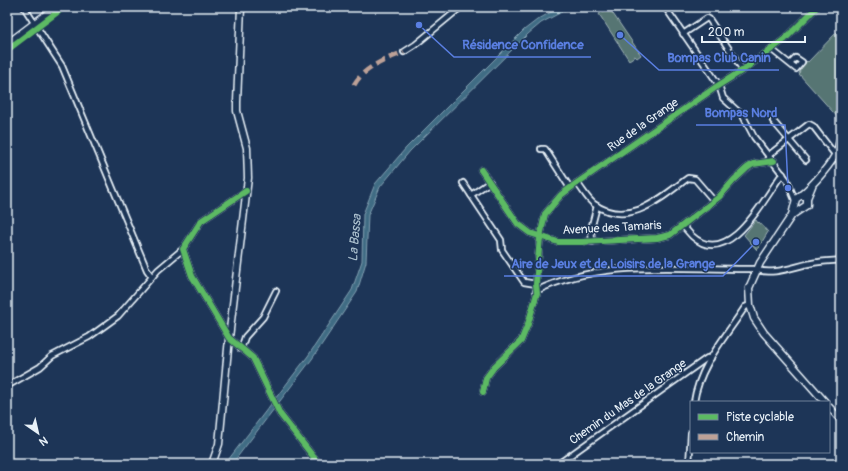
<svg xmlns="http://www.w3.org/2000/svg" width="848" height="471" viewBox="0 0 848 471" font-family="Pangolin,sans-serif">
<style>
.green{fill:#577573;stroke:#a0b3b6}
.water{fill:#406c84;stroke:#83a1b2}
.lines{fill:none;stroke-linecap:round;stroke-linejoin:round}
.minor-casing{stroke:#e8f1f8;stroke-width:8}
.major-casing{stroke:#e8f1f8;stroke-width:9}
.minor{stroke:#1d3557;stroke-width:4.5}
.major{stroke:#1d3557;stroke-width:6}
.quiet{stroke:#bda197;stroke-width:5;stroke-dasharray:10 5;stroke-linecap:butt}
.cycleway-casing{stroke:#1d3557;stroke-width:8}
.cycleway{stroke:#5cba63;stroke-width:6}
.labels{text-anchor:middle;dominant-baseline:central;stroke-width:3;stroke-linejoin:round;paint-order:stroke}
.street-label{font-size:12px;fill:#e8f1f8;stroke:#1d3557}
.water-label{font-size:13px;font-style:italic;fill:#adc2cf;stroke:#1d3557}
.leader{fill:none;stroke:#5a7fe2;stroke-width:1.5}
.callout-dot{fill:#5a7fe2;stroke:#1d3557;stroke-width:1.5}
.callout-label{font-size:13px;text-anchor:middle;font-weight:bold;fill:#5a7fe2;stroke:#1d3557;stroke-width:3;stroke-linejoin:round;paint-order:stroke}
</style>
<rect width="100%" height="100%" fill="#1d3557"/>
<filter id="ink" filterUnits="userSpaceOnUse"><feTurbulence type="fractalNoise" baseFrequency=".025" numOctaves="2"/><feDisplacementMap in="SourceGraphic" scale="8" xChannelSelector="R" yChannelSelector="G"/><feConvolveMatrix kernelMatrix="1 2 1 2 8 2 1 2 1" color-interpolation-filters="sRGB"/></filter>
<g filter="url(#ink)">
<g class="green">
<polygon points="609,8 641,55 637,58 635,56 629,60 599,14"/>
<polygon points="837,32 841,35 841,121 799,74 801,67 807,61 808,62"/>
<polygon points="756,220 758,223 759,222 768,232 757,250 744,235"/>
</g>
<polygon class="water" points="560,7 571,7 541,23 528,34 410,151 380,187 368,215 366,262 357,292 312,359 232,464 225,464 308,356 352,290 362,261 363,214 375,184 406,148 524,30 537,20"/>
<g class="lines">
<defs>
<g id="minor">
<polyline points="24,7 62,66 147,270 152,277"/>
<polyline points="665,7 719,85 723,98 743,116 754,137 787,180 795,200"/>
<polyline points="839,7 841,15"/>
<polyline points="683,34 707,18 709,19 743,70"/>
<polyline points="771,49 796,69 802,62 796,58 790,64"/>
<polyline points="404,52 415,45 461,7"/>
<polyline points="773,121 806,160"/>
<polyline points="541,149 545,149 570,188"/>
<polyline points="769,155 809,124 813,126 833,152"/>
<polyline points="481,170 518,224 530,233 558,242 582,242 657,238 670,235 719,197 734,180 747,168 753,164 774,161"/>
<polyline points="463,183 501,240 502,250 524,282 536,284"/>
<path d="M 577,183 C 583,190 587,199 594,204 C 629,229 662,197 688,178 L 695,179 L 714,201"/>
<polyline points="246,191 201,221 183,249 192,276 229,338 253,358 280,414 319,464"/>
<polyline points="471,195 490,182"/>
<path d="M 683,226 C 686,229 689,233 692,236 C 728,269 763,201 780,177 L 783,174"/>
<polyline points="592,242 591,229 597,206"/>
<path d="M 536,291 C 604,258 681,270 754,269 C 775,277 798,264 819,262 C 826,261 834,261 841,260"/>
<polyline points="241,349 245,337 263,317 276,291"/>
<polyline points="7,386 40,367 52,356 89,337 107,324 118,316 158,270 183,249"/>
<polyline points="483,392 486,378 494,367 521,341 528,324 537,293 536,284 540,237 545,214 561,195 577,183 719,85 743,70 785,39 817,7"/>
<path d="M 694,402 C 699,368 722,341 741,313 L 745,307 L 750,305"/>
<polyline points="558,464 707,358 711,358"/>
<polyline points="689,464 691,433"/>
</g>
<g id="major">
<polyline points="7,44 56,7"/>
<polyline points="812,186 807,198 807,205 792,215 760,263 749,288 750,305 754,318 764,333 825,402"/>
<path d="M 801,195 C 812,186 833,163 838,149 C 839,146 839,141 841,137"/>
<polyline points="792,215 796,199 800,196 804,196"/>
<polyline points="829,407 841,420"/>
<polyline points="212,464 219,444 229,338 248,178 247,148 237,111 237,102 241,7"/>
</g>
</defs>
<use href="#minor" class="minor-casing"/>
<use href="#major" class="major-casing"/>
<use href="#minor" class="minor"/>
<use href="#major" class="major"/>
<path class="quiet" d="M 354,85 C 363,68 386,59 404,52"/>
<defs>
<g id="cycleway">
<polyline points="7,50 64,7"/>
<polyline points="481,170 518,224 530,233 558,242 582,242 657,238 670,235 719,197 734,180 747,168 753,164 774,161"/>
<polyline points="246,191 201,221 183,249 192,276 229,338 253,358 280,414 319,464"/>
<polyline points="483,392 486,378 494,367 521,341 528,324 537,293 536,284 540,237 545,214 561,195 577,183 719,85 743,70 785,39 817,7"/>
</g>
</defs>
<use href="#cycleway" class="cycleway-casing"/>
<use href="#cycleway" class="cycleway"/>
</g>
</g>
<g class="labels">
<g class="street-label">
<text transform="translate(643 125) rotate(-35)">Rue de la Grange</text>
<text transform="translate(612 228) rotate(-3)">Avenue des Tamaris</text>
<text transform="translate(628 402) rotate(-35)">Chemin du Mas de la Grange</text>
</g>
<g class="water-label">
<text transform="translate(355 238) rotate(-85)">La Bassa</text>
</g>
</g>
<path class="leader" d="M419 25L454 57H591M620 35L659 70H779M788 188L785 125H696M756 242L723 276H504"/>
<g class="callout-dot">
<circle cx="419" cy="25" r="4"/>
<circle cx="620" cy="35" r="4"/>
<circle cx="788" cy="188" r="4"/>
<circle cx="756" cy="242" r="4"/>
</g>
<g class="callout-label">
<text x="523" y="49">Résidence Confidence</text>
<text x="719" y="62">Bompas Club Canin</text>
<text x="741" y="117">Bompas Nord</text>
<text x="613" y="268">Aire de Jeux et de Loisirs de la Grange</text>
</g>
<rect width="848" height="471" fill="none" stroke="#1d3557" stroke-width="24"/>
<rect x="12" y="12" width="824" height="447" fill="none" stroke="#e8f1f8" stroke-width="1.5" filter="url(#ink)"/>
<rect x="690" y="401" width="140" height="52" fill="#1d3557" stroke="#6e8097"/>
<rect x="698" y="414" width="20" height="6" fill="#5cba63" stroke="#6e8097"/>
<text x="726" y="421" font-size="12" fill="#e8f1f8">Piste cyclable</text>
<rect x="698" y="434" width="20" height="6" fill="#bda197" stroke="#6e8097"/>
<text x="726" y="441" font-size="12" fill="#e8f1f8">Chemin</text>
<g transform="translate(38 433) rotate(146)" stroke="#1d3557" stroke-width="3" paint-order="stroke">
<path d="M0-3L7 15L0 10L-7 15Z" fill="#e8f1f8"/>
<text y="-6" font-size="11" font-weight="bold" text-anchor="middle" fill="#e8f1f8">N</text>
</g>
<path d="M702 36v6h103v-6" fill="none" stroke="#e8f1f8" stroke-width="2"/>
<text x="708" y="36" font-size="12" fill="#e8f1f8" stroke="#1d3557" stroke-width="3" paint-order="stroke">200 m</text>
</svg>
